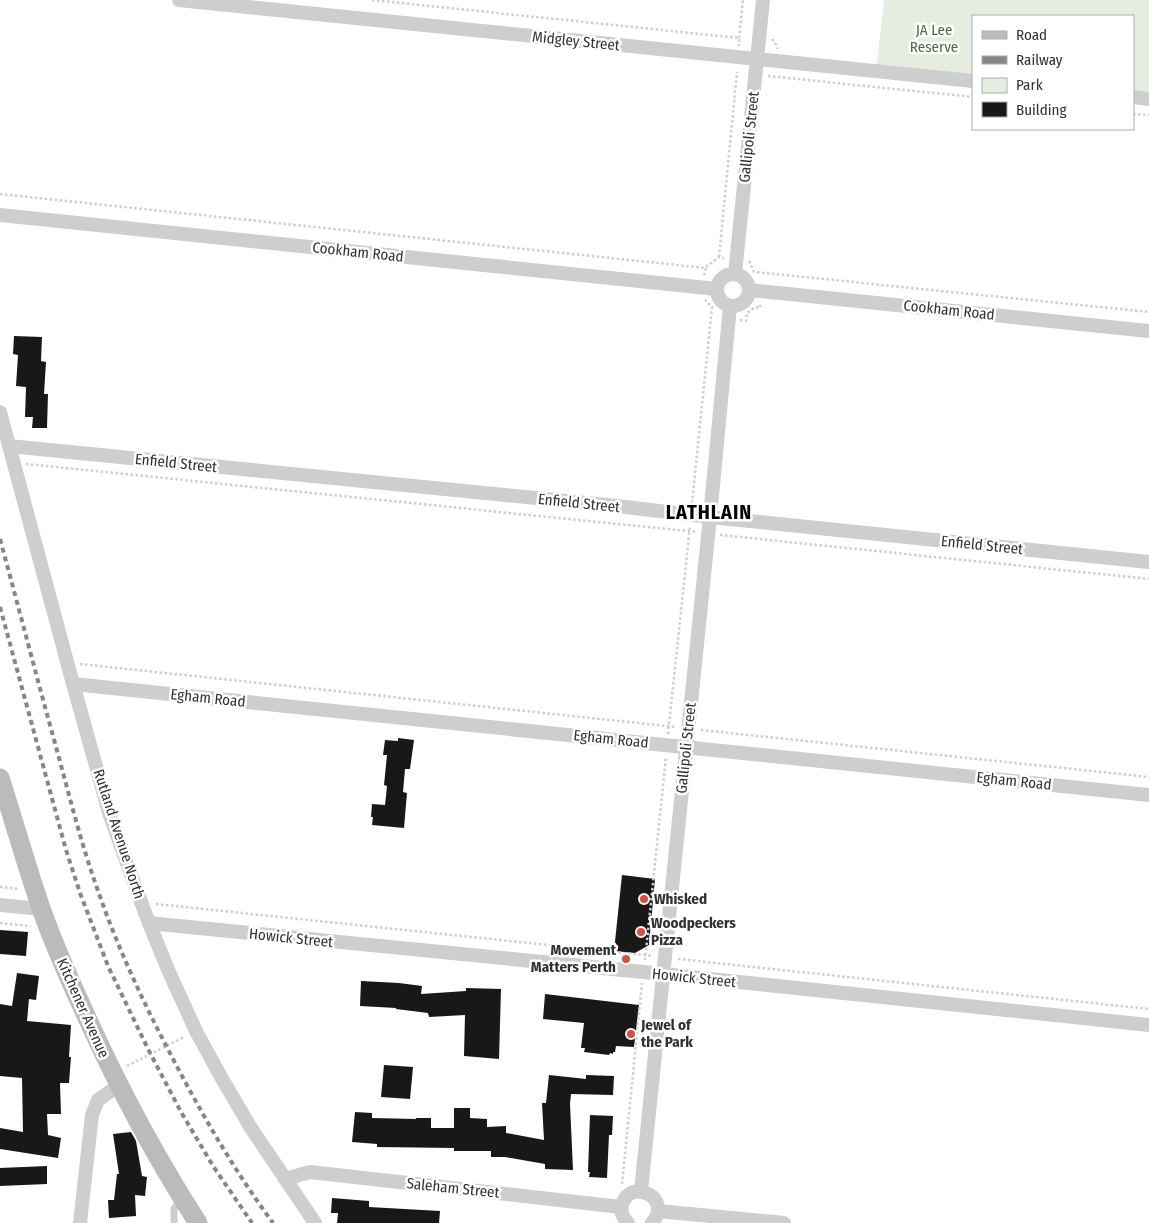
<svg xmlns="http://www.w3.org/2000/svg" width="1149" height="1223" viewBox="0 0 1149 1223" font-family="'Fira Sans Condensed',sans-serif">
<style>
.green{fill:#e5ede0}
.building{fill:#181818}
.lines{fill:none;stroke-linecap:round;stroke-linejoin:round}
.path{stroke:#cecece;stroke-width:2.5;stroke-dasharray:2.5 2.5;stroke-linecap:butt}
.lane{stroke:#cecece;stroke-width:7}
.street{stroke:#cecece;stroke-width:14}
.secondary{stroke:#bbb;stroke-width:19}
.rail{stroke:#868686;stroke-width:4;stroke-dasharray:5 4;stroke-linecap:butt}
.poi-dot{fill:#dd4d3e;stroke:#fff;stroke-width:2}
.labels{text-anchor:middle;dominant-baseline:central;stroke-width:5;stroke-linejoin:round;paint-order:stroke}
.park-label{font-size:15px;fill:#4d6b40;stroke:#fff}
.street-label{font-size:15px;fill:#313131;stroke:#fff}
.poi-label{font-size:15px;font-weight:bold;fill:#313131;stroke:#fff;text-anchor:start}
.district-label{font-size:20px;font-weight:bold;letter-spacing:1px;fill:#000;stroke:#fff}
</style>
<rect width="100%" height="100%" fill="#fff"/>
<polygon class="green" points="884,0 1149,0 1149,99 1133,97 1133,16 973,16 973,81 876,71"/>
<g class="building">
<polygon points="14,336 42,337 41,361 46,362 44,394 48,394 47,428 32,428 33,417 25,417 26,387 16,386 18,355 13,354"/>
<polygon points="398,738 414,740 410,769 405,769 403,792 407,793 404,828 372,825 373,817 371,817 372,804 385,805 387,786 384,785 387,755 383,755 385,740 398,741"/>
<polygon points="622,875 655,879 649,945 635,953 614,951"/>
<polygon points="0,930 28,932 26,956 0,954"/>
<polygon points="17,973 39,976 36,1000 29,999 27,1021 71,1025 69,1057 71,1057 69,1083 60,1083 61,1114 47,1114 48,1135 61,1138 58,1158 0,1149 0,1128 23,1132 22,1078 0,1076 0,1004 12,1006"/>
<polygon points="361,981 399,983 422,986 421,994 466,991 466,988 501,989 499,1059 464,1056 465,1015 429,1017 428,1013 396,1009 396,1008 360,1006"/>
<polygon points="545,994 639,1005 634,1047 616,1046 615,1052 613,1052 613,1054 610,1053 609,1055 584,1052 585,1048 581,1048 584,1023 543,1019"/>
<polygon points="384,1065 413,1067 410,1099 381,1097"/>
<polygon points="549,1075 586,1079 586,1075 614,1076 613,1095 571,1094 570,1104 573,1170 545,1169 545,1164 505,1157 491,1157 491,1151 454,1151 454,1148 377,1147 377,1144 352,1142 355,1112 372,1113 372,1118 416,1119 416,1118 431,1118 431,1128 454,1128 454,1108 470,1108 470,1118 487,1119 487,1127 506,1126 506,1133 544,1140 542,1103 546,1103"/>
<polygon points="590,1115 613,1116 612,1135 609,1135 607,1178 589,1177 590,1172 588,1172"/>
<polygon points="131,1132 136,1141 142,1176 147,1177 145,1196 135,1195 136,1216 109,1218 108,1200 114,1200 117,1174 119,1174 113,1134"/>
<polygon points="47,1166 47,1184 0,1186 0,1168"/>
<polygon points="332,1198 369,1201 369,1207 440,1211 439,1223 337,1223 338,1213 331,1213"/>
</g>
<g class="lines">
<g class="path">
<polyline points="372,0 739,38 739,46"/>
<polyline points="739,38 743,0"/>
<polyline points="772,39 777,46 777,49"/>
<polyline points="768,76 973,97"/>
<polyline points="1133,114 1149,115"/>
<polyline points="0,194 706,268 704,276"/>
<polyline points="719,257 737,72"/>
<polyline points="749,261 754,272 1149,312"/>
<polyline points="706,267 719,257 724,258"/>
<polyline points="740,320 746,321 747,313 755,307 760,308 760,304"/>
<polyline points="26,464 697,532"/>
<polyline points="692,503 712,307 705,300"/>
<polyline points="720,535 1149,579"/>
<polyline points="80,664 676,727"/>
<polyline points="701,730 1149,777"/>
<polyline points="668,734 690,526"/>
<polyline points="0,887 19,889"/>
<polyline points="156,904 653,956"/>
<polyline points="0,923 31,926"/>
<polyline points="678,959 1149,1009"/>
<polyline points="645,960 666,757"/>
<polyline points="127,1066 184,1037"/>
<polyline points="622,1184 642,983"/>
</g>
<polyline class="lane" points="174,1223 174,1209 181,1198"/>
<g class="street">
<polyline points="179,0 973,81"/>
<polyline points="1133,97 1149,99"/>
<polyline points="0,215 717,289"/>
<circle cx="733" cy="290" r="16"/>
<polyline points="735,274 763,0"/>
<polyline points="749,290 1149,331"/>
<polyline points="0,412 73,684 110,816 134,883 149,923 169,972 196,1031 221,1077 251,1128 315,1223"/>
<polyline points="9,446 617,506 710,517 1149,562"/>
<polyline points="73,684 1149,795"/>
<polyline points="0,905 41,909"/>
<polyline points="149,923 663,974 1149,1025"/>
<polyline points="285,1179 310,1172 621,1207"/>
<polyline points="641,1191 710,517 730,306"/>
<polyline points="658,1211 784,1223"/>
<polyline points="80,1223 92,1115 98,1100 118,1086"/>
<path d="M 628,1223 C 623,1218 620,1212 622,1205 C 629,1177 674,1197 652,1223"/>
</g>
<path class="secondary" d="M 0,778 C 14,821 26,865 41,908 C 54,946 71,983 88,1020 C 120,1090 156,1158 198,1223"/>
<g class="rail">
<path d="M 0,539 C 18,605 35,671 53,736 C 67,786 79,837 96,885 C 116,944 142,1000 171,1055 C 201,1113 234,1170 273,1223"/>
<polyline points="0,607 66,850 80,893 108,966 148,1049 181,1112 213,1166 252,1223"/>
</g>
</g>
<g class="poi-dot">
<circle cx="644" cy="899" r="5"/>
<circle cx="641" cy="932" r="5"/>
<circle cx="626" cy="959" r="5"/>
<circle cx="631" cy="1034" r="5"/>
</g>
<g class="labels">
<g class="park-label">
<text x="934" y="30">JA Lee<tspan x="934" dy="17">Reserve</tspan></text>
</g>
<g class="street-label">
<text transform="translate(576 41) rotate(6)">Midgley Street</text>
<text transform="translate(749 137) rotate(-84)">Gallipoli Street</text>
<text transform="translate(358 252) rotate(6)">Cookham Road</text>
<text transform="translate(949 310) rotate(6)">Cookham Road</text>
<text transform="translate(176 463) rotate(6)">Enfield Street</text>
<text transform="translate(579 503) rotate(6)">Enfield Street</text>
<text transform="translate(982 545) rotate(6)">Enfield Street</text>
<text transform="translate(208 698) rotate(6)">Egham Road</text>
<text transform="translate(611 739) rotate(6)">Egham Road</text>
<text transform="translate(686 748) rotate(-84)">Gallipoli Street</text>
<text transform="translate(1014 781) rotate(6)">Egham Road</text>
<text transform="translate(119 834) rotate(72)">Rutland Avenue North</text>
<text transform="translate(291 938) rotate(6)">Howick Street</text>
<text transform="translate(694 978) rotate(6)">Howick Street</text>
<text transform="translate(83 1008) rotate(66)">Kitchener Avenue</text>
<text transform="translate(453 1188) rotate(6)">Saleham Street</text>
</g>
<g class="poi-label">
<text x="654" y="899">Whisked</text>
<text x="651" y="923">Woodpeckers<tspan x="651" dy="17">Pizza</tspan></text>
<text x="616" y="950" text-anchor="end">Movement<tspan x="616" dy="17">Matters Perth</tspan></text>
<text x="641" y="1025">Jewel of<tspan x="641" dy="17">the Park</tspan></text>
</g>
<g class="district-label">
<text x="709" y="512">LATHLAIN</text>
</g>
</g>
<rect x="972" y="15" width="162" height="115" fill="#ffffff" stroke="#adadad"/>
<rect x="982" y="31" width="25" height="8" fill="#bbbbbb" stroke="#adadad"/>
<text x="1016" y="40" font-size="15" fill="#313131">Road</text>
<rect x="982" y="56" width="25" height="8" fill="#868686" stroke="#adadad"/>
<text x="1016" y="65" font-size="15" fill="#313131">Railway</text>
<rect x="982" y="78" width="25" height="15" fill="#e5ede0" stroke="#adadad"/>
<text x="1016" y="90" font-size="15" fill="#313131">Park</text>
<rect x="982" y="102" width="25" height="15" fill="#181818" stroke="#adadad"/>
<text x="1016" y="115" font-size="15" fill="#313131">Building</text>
</svg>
